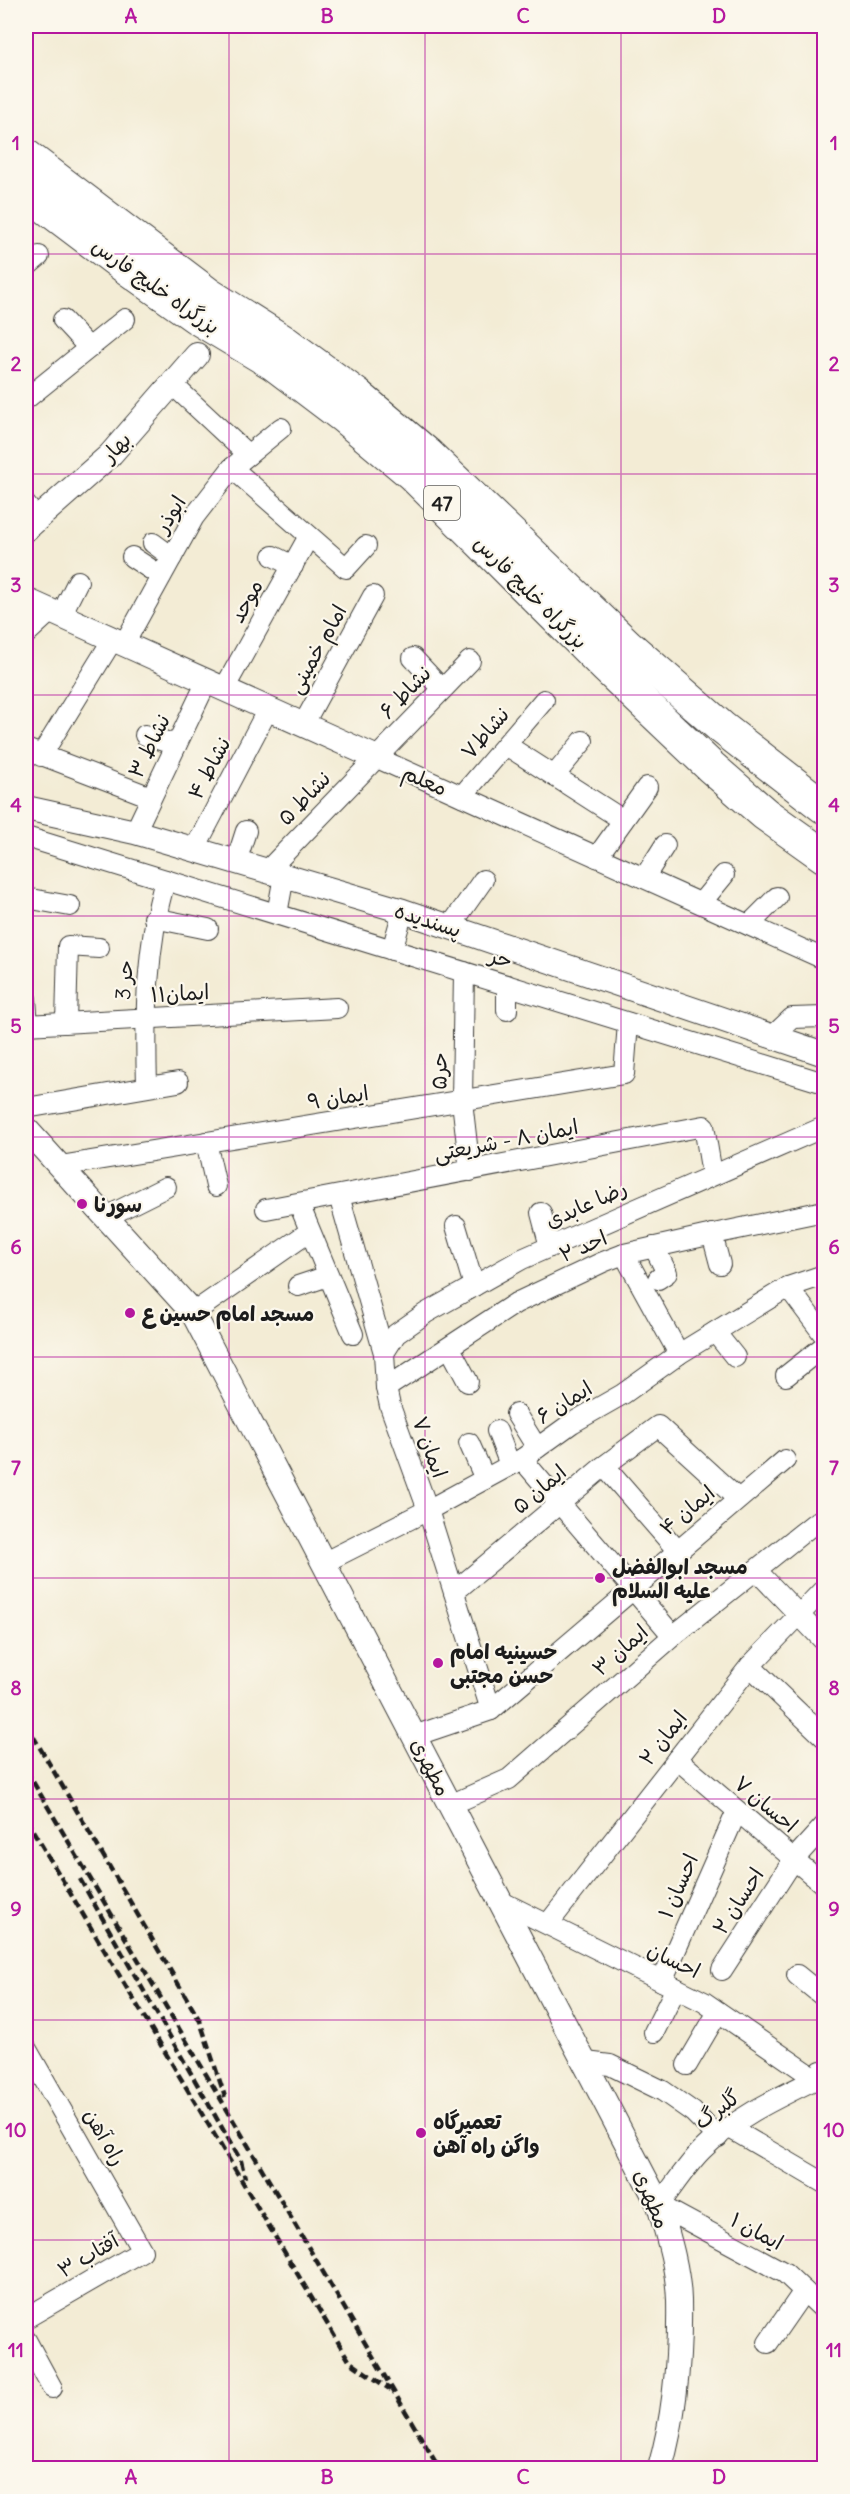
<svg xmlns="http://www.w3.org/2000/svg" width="850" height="2494" viewBox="0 0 850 2494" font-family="Delius,'Playpen Sans Arabic',sans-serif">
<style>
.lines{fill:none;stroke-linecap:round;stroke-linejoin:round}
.minor-casing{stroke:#3c3b38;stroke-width:22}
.tertiary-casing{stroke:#3c3b38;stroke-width:26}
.trunk-casing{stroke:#3c3b38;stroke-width:35}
.minor{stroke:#fff;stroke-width:20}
.tertiary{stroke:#fff;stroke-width:24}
.trunk{stroke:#fff;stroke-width:33}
.rail{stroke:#1c1c1c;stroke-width:4.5;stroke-dasharray:9 4.5;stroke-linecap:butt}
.grid{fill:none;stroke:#b5179e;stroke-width:1.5;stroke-opacity:0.55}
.poi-dot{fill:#b5179e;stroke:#fbf7ec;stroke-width:2}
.labels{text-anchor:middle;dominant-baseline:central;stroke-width:4.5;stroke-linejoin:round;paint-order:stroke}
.shield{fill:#fbf7ec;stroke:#5f5e5a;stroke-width:1.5}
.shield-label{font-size:20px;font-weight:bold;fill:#1c1c1c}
.street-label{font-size:21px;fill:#1c1c1c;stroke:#fbf7ec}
.poi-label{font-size:21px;font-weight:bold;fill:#1c1c1c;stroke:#fbf7ec;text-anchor:start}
.neatline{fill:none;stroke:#b5179e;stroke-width:2}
.grid-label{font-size:20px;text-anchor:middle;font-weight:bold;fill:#b5179e}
</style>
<rect width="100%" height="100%" fill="#fbf7ec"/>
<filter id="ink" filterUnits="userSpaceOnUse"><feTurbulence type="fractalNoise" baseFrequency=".0167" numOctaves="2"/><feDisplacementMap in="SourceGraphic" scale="12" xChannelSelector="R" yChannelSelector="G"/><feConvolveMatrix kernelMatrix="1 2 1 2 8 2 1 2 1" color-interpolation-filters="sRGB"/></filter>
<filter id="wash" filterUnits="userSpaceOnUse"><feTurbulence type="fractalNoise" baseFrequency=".008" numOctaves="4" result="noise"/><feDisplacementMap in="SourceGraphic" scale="24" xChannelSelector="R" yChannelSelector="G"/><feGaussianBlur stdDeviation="1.35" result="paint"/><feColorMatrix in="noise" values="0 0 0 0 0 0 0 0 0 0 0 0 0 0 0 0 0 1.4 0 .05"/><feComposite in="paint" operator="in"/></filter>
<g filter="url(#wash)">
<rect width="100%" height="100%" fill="#f3ecd5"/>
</g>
<g filter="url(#ink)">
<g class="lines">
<defs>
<g id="minor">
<polyline points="26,267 39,256"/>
<polyline points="63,320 89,348"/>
<polyline points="172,384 248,455"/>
<polyline points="26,399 125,319"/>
<polyline points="232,468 346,568 366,546"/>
<polyline points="26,505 38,520"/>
<polyline points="153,543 172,557"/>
<polyline points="273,556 293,566"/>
<polyline points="132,557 161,576"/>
<polyline points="61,615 78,581"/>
<polyline points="26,634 51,611"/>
<polyline points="124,644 194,517 232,468 281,428"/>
<polyline points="413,658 442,689"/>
<polyline points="224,689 309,536"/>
<polyline points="303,725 373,596"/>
<polyline points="145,735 176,745"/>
<polyline points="506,745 623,820"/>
<polyline points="26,749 151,797"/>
<polyline points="41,756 113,639"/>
<polyline points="375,757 824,959"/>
<polyline points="554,776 583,741"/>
<polyline points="462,796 544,700"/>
<polyline points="135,832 207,681"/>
<polyline points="26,837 824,1083"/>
<polyline points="194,850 268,709"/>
<polyline points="597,857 647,787"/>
<polyline points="236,862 246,831"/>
<polyline points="267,871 470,661"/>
<polyline points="644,878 665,845"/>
<polyline points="26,898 70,906"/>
<polyline points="701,903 724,875"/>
<polyline points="277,914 284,876"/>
<polyline points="154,918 208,929"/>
<polyline points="749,925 777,897"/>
<polyline points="450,927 483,880"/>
<polyline points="392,950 403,911"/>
<polyline points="464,972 462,1101 470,1171"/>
<polyline points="26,999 28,1025"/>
<polyline points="507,1010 507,985"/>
<polyline points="66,1023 68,946 99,948"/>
<polyline points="26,1025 337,1008"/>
<polyline points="772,1037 792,1018 824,1017"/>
<path d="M 147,1086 C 145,1017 146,947 165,880"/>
<polyline points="26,1108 178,1082"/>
<polyline points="206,1142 216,1186"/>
<polyline points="60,1166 624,1074 628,1023"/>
<polyline points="339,1196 384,1353 386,1388 390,1406 428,1510 491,1710"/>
<polyline points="299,1204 353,1334"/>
<polyline points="266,1209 704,1126 712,1174"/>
<polyline points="541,1213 550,1247"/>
<polyline points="106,1217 166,1187"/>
<polyline points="456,1226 474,1286"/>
<polyline points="712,1234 720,1264"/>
<polyline points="654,1247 667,1273 658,1279"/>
<polyline points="624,1254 679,1354"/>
<polyline points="298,1286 328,1276"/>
<polyline points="788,1287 824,1335"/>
<polyline points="193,1313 309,1232"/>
<polyline points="715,1332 735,1357"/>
<polyline points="450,1348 468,1382"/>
<polyline points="384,1353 396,1334 426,1313 522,1259 824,1127"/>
<polyline points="786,1376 824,1346"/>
<polyline points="386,1388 516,1303 603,1262 624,1254 704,1236 824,1211"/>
<polyline points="516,1414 537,1448"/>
<polyline points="497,1431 510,1465"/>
<polyline points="469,1443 485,1479"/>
<polyline points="522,1459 673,1636"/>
<polyline points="604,1466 677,1550"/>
<polyline points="325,1562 428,1510 522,1459 572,1423 623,1394 679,1354 788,1287 824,1275"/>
<polyline points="756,1570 824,1641"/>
<polyline points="454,1592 604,1466 658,1426 738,1499"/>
<polyline points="750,1666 824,1737"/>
<polyline points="414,1736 491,1710 785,1460"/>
<polyline points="677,1759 824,1885"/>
<polyline points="450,1805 509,1779 673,1636 816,1522"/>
<polyline points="500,1901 704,2002 816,2079 821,2071"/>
<polyline points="548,1924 750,1666 824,1589"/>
<polyline points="722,1970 794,1859 824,1826"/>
<polyline points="797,1975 824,1997"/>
<polyline points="662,1981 737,1811"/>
<polyline points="654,2032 676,1988"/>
<polyline points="26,2048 142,2251 26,2318"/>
<polyline points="586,2062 610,2065 663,2091 693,2112 718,2137"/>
<polyline points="687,2065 718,2012"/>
<path d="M 824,2079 L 816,2079 C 777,2098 734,2118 702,2150 C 686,2166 673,2187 659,2205 L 785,2273 L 824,2310"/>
<polyline points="730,2128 824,2183"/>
<polyline points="26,2340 52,2388"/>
<polyline points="768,2343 804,2291"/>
</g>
<g id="tertiary">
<polyline points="26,529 110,455 197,355"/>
<polyline points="26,600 375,757"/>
<polyline points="26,808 135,832 403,911 824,1054"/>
<path d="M 26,1129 L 193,1313 L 659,2205 C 668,2236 678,2268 679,2300 C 680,2355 675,2415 660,2468"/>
</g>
<g id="trunk">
<polyline points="26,156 208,294 286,343 357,395 427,454 627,645 721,727 824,807"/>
<polyline points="26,192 124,266 196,317 274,364 344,417 412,474 606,667 711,767 765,814 824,856"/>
</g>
</defs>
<use href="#minor" class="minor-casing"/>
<use href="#tertiary" class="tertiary-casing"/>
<use href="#trunk" class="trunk-casing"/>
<use href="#minor" class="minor"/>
<use href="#tertiary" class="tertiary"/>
<use href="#trunk" class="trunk"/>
<g class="rail">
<polyline points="26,1724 200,2021 225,2097"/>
<polyline points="26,1770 439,2468"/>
<polyline points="26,1819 350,2362 391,2390"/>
<polyline points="80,1879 241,2161 245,2178"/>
</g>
</g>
</g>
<path class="grid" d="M 229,26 L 229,2468M 425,26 L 425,2468M 621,26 L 621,2468M 26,254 L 824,254M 26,474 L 824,474M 26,695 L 824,695M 26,916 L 824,916M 26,1137 L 824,1137M 26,1357 L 824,1357M 26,1578 L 824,1578M 26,1799 L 824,1799M 26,2020 L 824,2020M 26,2240 L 824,2240"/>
<g class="poi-dot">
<circle cx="82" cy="1204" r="6"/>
<circle cx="130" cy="1313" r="6"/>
<circle cx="600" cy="1578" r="6"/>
<circle cx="438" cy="1663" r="6"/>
<circle cx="421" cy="2133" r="6"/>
</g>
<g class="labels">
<rect class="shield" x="424" y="486" width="36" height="34" rx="4.5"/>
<g class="shield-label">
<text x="442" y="503">47</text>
</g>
<g class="street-label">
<text transform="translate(156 286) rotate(35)">بزرگراه خلیج فارس</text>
<text transform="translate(116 447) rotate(-47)">بهار</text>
<text transform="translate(170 514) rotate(-58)">ابوذر</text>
<text transform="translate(531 592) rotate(45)">بزرگراه خلیج فارس</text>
<text transform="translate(246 601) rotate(-61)">موحد</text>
<text transform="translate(317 649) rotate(-61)">امام خمینی</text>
<text transform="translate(405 692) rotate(-46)">نشاط ۶</text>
<text transform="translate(485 733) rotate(-49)">نشاط۷</text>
<text transform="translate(149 746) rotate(-64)">نشاط ۳</text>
<text transform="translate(209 768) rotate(-62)">نشاط ۴</text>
<text transform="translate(425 780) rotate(24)">معلم</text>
<text transform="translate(304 798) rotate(-46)">نشاط ۵</text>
<text transform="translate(428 920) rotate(18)">پسندیده</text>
<text transform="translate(501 958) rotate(17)">حر</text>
<text transform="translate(124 980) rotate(-85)">حر 3</text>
<text transform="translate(180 993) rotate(-3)">ایمان۱۱</text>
<text transform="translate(439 1071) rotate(-89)">حر۵</text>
<text transform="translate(338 1097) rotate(-9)">ایمان ۹</text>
<text transform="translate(506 1140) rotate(-11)">ایمان ۸ - شریعتی</text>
<text transform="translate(586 1204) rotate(-24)">رضا عابدی</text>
<text transform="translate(583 1246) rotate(-23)">احد ۲</text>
<text transform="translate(564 1402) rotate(-32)">ایمان ۶</text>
<text transform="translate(430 1447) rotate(70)">ایمان ۷</text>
<text transform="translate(539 1489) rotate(-40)">ایمان ۵</text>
<text transform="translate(687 1510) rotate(-40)">ایمان ۴</text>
<text transform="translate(620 1650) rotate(-41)">ایمان ۳</text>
<text transform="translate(663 1738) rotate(-52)">ایمان ۲</text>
<text transform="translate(431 1767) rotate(63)">مطهری</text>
<text transform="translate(766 1804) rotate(40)">احسان ۷</text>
<text transform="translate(678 1886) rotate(-66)">احسان ۱</text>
<text transform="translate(738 1901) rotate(-57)">احسان ۲</text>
<text transform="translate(674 1960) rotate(26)">احسان</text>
<text transform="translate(717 2109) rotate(-37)">گلبرگ</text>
<text transform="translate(105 2137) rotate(60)">راه آهن</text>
<text transform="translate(652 2199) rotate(68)">مطهری</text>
<text transform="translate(757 2231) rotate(28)">ایمان ۱</text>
<text transform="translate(88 2255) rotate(-30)">آفتاب ۳</text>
</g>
<g class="poi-label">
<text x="94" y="1204">سورنا</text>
<text x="142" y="1313">مسجد امام حسین ع</text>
<text x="612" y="1566">مسجد ابوالفضل<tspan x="612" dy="24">علیه السلام</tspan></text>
<text x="450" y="1651">حسینیه امام<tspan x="450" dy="24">حسن مجتبی</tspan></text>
<text x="433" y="2121">تعمیرگاه<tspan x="433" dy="24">واگن راه آهن</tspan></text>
</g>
</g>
<rect width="850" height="2494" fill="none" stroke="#fbf7ec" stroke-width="66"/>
<rect x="33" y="33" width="784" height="2428" class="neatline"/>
<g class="grid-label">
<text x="131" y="23">A</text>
<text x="327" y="23">B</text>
<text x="523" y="23">C</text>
<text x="719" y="23">D</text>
<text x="16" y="150">1</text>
<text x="834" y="150">1</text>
<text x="16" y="371">2</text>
<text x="834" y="371">2</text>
<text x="16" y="592">3</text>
<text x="834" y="592">3</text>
<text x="16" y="812">4</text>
<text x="834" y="812">4</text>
<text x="16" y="1033">5</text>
<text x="834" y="1033">5</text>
<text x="16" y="1254">6</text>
<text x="834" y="1254">6</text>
<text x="16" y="1475">7</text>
<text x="834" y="1475">7</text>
<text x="16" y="1695">8</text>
<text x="834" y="1695">8</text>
<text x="16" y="1916">9</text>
<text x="834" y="1916">9</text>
<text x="16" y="2137">10</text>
<text x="834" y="2137">10</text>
<text x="16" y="2357">11</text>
<text x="834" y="2357">11</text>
<text x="131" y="2484">A</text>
<text x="327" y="2484">B</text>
<text x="523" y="2484">C</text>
<text x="719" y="2484">D</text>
</g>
</svg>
